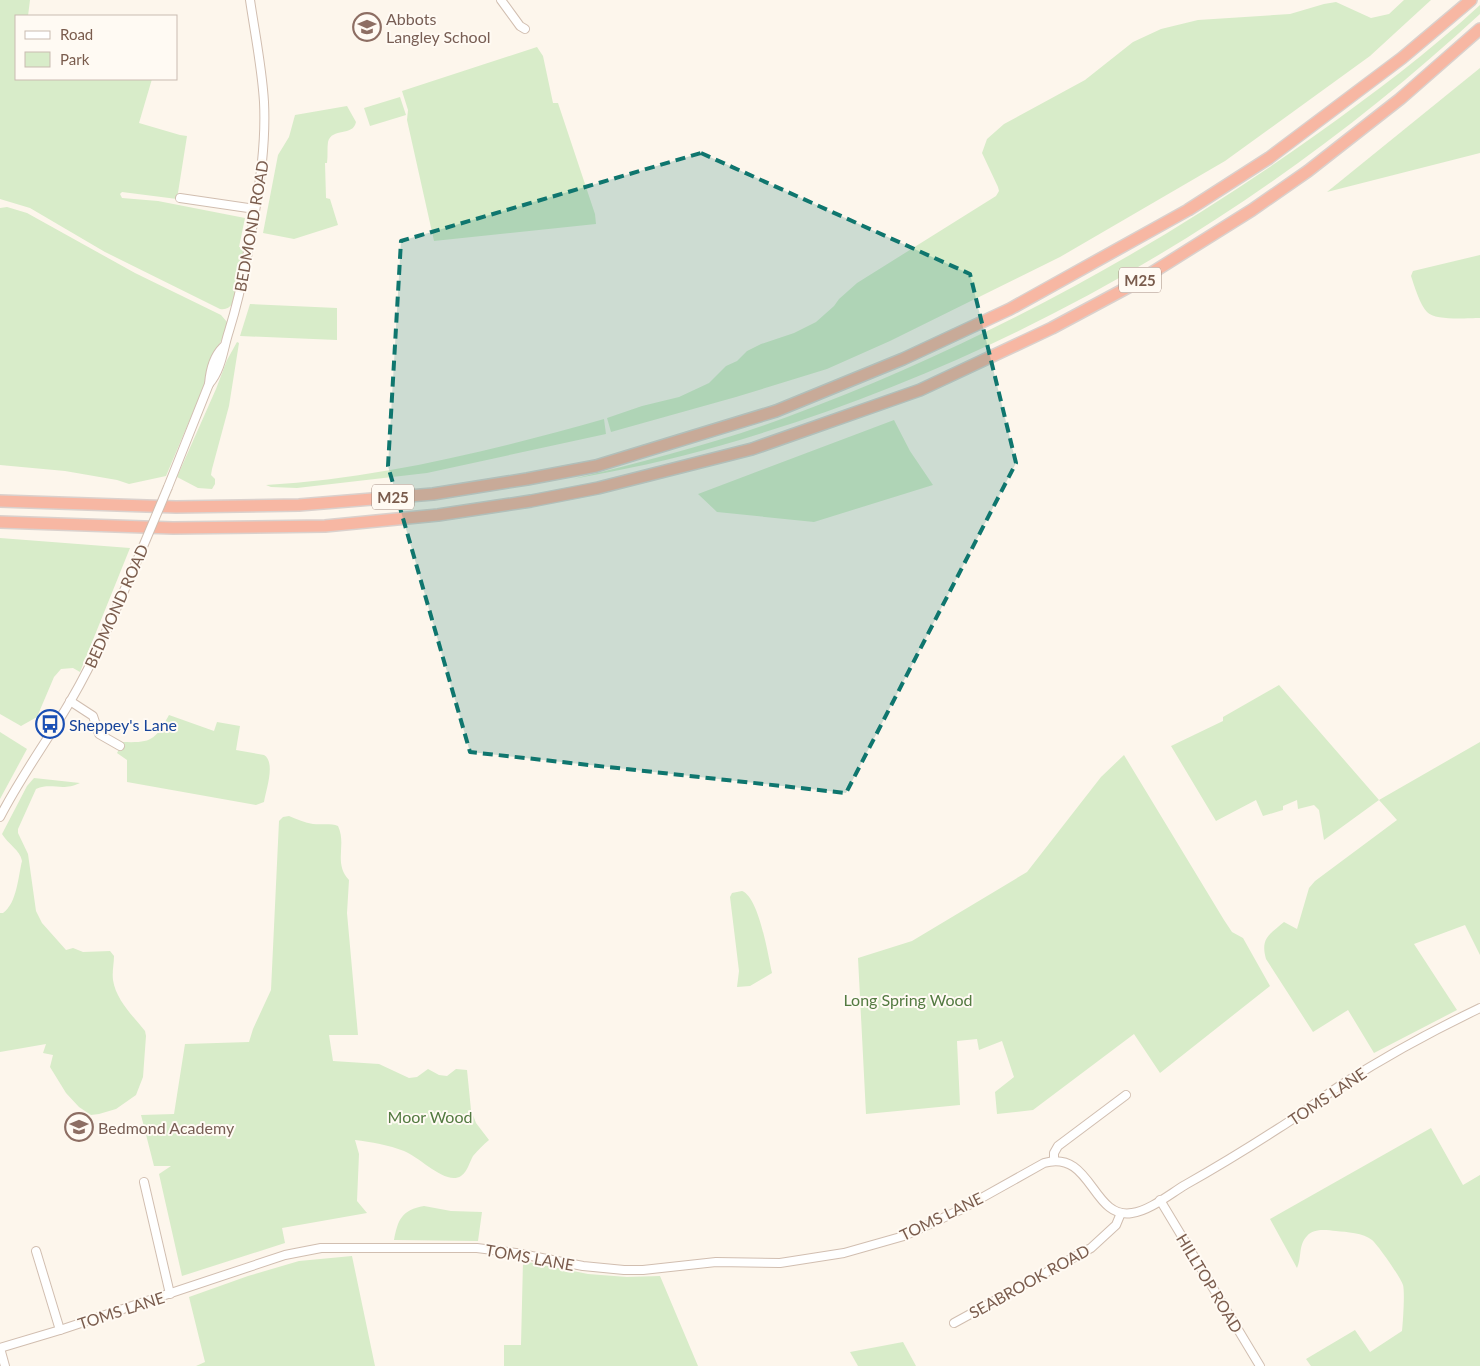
<svg xmlns="http://www.w3.org/2000/svg" width="1480" height="1366" viewBox="0 0 1480 1366" font-family="Lato,sans-serif">
<style>
.green{fill:#d8ecc9}
.lines{fill:none;stroke-linecap:round;stroke-linejoin:round}
.minor-casing{stroke:#d1beb0;stroke-width:10}
.highway-casing{stroke:#dad1cd;stroke-width:14}
.minor{stroke:#fff;stroke-width:8}
.highway{stroke:#f7b7a3;stroke-width:11}
.minor-bridge-casing{stroke:#d1beb0;stroke-width:10;stroke-linecap:butt}
.minor-bridge{stroke:#fff;stroke-width:8}
.marked{fill:#0f766e;fill-opacity:0.2;stroke:#0f766e;stroke-width:4;stroke-dasharray:10 6;stroke-linejoin:round}
.labels{text-anchor:middle;dominant-baseline:central;stroke-width:4;stroke-linejoin:round;paint-order:stroke}
.shield{fill:#fffaf3;stroke:#a28b7f;stroke-width:1}
.shield-label{font-size:15px;font-weight:bold;fill:#7a5c4d}
.education-label{font-size:16px;fill:#785e54;stroke:#fffaf3;text-anchor:start}
.street-label{font-size:16px;fill:#7a5c4d;stroke:#fffaf3}
.transit-label{font-size:16px;fill:#164399;stroke:#fffaf3;text-anchor:start}
.park-label{font-size:16px;fill:#537a41;stroke:#fffaf3}
</style>
<rect width="100%" height="100%" fill="#fdf6ec"/>
<g class="green">
<path d="M 0,0 L 30,0 L 28,16 L 16,16 L 16,79 L 152,79 L 139,123 L 180,135 L 187,136 L 177,199 L 122,192 L 120,194 L 122,198 L 158,201 L 245,218 L 239,247 L 246,248 L 233,303 C 229,308 226,310 220,309 L 105,252 L 30,208 L 0,199 Z"/>
<polygon points="1404,0 1431,0 1370,56 1225,161 1060,257 890,341 827,369 736,397 611,432 607,418 642,406 679,397 709,383 726,366 737,361 747,351 761,344 794,333 816,322 834,306 839,299 857,283 996,196 999,191 998,187 982,153 987,139 1004,124 1085,80 1133,42 1161,29 1198,20 1290,14 1324,4 1336,2 1371,18 1389,14"/>
<path d="M 1480,5 L 1480,14 C 1262,215 1005,364 719,446 C 671,460 622,470 573,479 C 645,461 717,443 787,417 C 975,347 1154,251 1317,134 C 1373,94 1429,52 1480,5 Z"/>
<polygon points="537,47 543,56 553,103 558,103 595,214 596,224 434,241 407,120 408,110 402,91"/>
<polygon points="1480,68 1480,153 1327,192"/>
<polygon points="400,97 406,115 370,126 364,108"/>
<path d="M 347,106 L 356,122 C 353,137 332,127 328,142 C 327,148 328,156 327,163 L 325,163 L 326,198 L 330,199 L 338,225 L 294,239 L 263,233 L 278,155 L 289,137 L 295,115 Z"/>
<polygon points="7,207 27,213 135,273 221,315 227,322 223,337 208,366 204,386 166,476 129,484 117,480 65,471 0,465 0,208"/>
<path d="M 1480,255 L 1480,318 C 1467,318 1435,321 1427,312 C 1420,305 1414,285 1411,276 L 1413,271 Z"/>
<polygon points="250,304 337,308 337,340 240,336"/>
<polygon points="237,342 239,343 229,406 212,469 211,475 215,479 215,484 212,489 198,488 177,477 216,389 227,360"/>
<path d="M 604,419 L 606,434 L 427,473 L 297,488 L 271,487 L 266,485 C 381,478 494,450 604,419 Z"/>
<polygon points="894,420 910,451 933,485 814,522 717,512 698,494"/>
<polygon points="0,538 130,548 80,672 73,668 61,669 54,677 37,717 21,726 0,714"/>
<path d="M 1279,685 L 1379,800 L 1480,742 L 1480,955 L 1465,925 L 1414,944 L 1457,1010 L 1374,1053 L 1348,1010 L 1313,1032 L 1266,959 C 1260,938 1270,934 1284,922 L 1297,929 L 1309,888 L 1315,881 L 1397,820 L 1379,800 L 1324,840 L 1319,810 L 1314,805 L 1298,809 L 1297,800 L 1283,806 L 1283,810 L 1263,816 L 1256,800 L 1216,821 L 1171,746 L 1223,721 L 1223,717 Z"/>
<path d="M 169,715 L 214,731 L 217,722 L 240,726 L 236,750 L 264,755 C 276,762 266,790 264,802 L 256,805 L 127,782 L 127,760 L 117,753 L 123,742 C 152,743 155,740 169,715 Z"/>
<polygon points="0,732 27,749 0,799"/>
<polygon points="1124,755 1224,920 1232,932 1243,938 1270,986 1160,1073 1134,1034 1033,1110 997,1114 995,1092 1014,1077 1002,1041 979,1050 977,1039 957,1041 960,1105 866,1114 858,958 912,941 1027,872 1101,777"/>
<path d="M 34,778 L 80,783 C 61,792 53,782 36,789 L 18,829 L 18,833 L 28,854 L 36,911 L 42,923 L 66,950 L 73,948 L 83,952 L 110,951 L 114,956 C 114,963 112,972 113,980 C 116,1000 133,1016 145,1031 L 146,1036 L 143,1077 L 136,1095 L 116,1109 L 99,1114 L 91,1115 L 79,1107 L 66,1093 L 50,1067 L 53,1055 L 43,1053 L 46,1044 L 0,1052 L 0,913 L 3,913 C 17,903 18,877 22,861 C 20,850 8,844 2,834 L 27,786 Z"/>
<path d="M 289,816 C 297,819 305,823 313,824 C 321,825 331,823 338,826 C 347,845 333,863 349,880 L 347,913 L 358,1035 L 329,1035 L 333,1061 L 379,1064 L 409,1078 L 417,1077 L 428,1069 L 439,1075 L 447,1076 L 456,1069 L 467,1070 L 471,1110 L 476,1123 L 489,1140 C 483,1145 478,1150 473,1156 C 469,1163 468,1171 461,1176 C 446,1186 420,1157 404,1151 C 389,1145 371,1142 355,1140 L 359,1154 L 357,1201 L 367,1213 L 282,1228 L 285,1243 L 182,1276 L 159,1174 L 171,1166 L 154,1166 L 141,1115 L 174,1114 L 185,1044 L 249,1042 L 253,1029 L 271,990 L 279,821 L 283,817 Z"/>
<path d="M 742,891 C 759,897 768,955 772,973 L 750,986 L 737,987 L 739,971 L 730,897 L 732,893 Z"/>
<path d="M 1431,1128 L 1463,1185 L 1480,1175 L 1480,1366 L 1311,1366 L 1306,1359 L 1355,1330 L 1370,1352 L 1402,1331 C 1403,1322 1405,1292 1403,1285 C 1401,1278 1378,1245 1372,1240 C 1364,1233 1346,1232 1336,1231 C 1326,1230 1314,1228 1307,1236 C 1298,1245 1302,1258 1297,1268 L 1270,1219 Z"/>
<path d="M 424,1206 L 451,1211 L 482,1212 L 478,1241 L 394,1240 C 398,1219 402,1210 424,1206 Z"/>
<polygon points="352,1256 375,1366 196,1366 205,1362 189,1297 248,1276 299,1261"/>
<polygon points="523,1261 588,1274 627,1277 660,1276 698,1366 504,1366 504,1345 521,1345"/>
<polygon points="903,1342 916,1366 858,1366 850,1352"/>
</g>
<g class="lines">
<defs>
<g id="minor">
<polyline points="501,0 520,26 525,29"/>
<polyline points="180,198 255,209"/>
<path d="M 209,384 C 210,371 214,356 223,347"/>
<path d="M 168,487 L 209,384 C 222,369 223,349 229,331 C 240,296 247,260 253,223 C 260,183 266,143 264,102 C 262,68 255,34 250,0"/>
<polyline points="70,701 93,716 99,734 120,746"/>
<path d="M 0,817 C 21,776 48,740 71,700 C 99,652 120,600 142,549"/>
<polyline points="1054,1161 1054,1153 1058,1146 1126,1095"/>
<polyline points="144,1182 170,1294"/>
<polyline points="1160,1200 1260,1366"/>
<polyline points="36,1251 60,1330"/>
<polyline points="954,1323 1091,1248 1116,1225 1121,1213"/>
<path d="M 0,1348 L 60,1330 L 285,1255 L 321,1248 L 477,1248 L 516,1253 L 583,1266 L 624,1270 L 643,1270 L 716,1262 L 780,1263 L 844,1253 L 904,1236 L 960,1210 L 1044,1163 C 1092,1149 1092,1220 1132,1213 C 1149,1211 1170,1194 1185,1185 C 1217,1167 1248,1148 1279,1128 C 1300,1115 1320,1099 1341,1085 C 1386,1056 1432,1031 1480,1008"/>
<polyline points="0,1348 5,1366"/>
</g>
<g id="highway">
<polyline points="0,501 176,507 299,505 433,494 527,479 596,466 776,411 903,359 1010,309 1188,210 1269,158 1402,58 1471,0"/>
<polyline points="0,522 173,528 325,526 438,515 531,501 598,488 752,449 920,390 1052,328 1134,284 1252,210 1308,171 1400,99 1480,29"/>
</g>
</defs>
<use href="#minor" class="minor-casing"/>
<use href="#highway" class="highway-casing"/>
<use href="#minor" class="minor"/>
<use href="#highway" class="highway"/>
<defs>
<polyline id="minor-bridge" points="142,549 168,487"/>
</defs>
<use href="#minor-bridge" class="minor-bridge-casing"/>
<use href="#minor-bridge" class="minor-bridge"/>
</g>
<path class="marked" d="M 701,153 L 970,274 L 1016,463 L 846,793 L 470,752 L 388,466 L 401,241 Z"/>
<defs>
<symbol id="school-ring" viewBox="-11 -11 22 22"><circle r="9.5" fill="#fffaf3" stroke="#8d6e63" stroke-width="1.5"/><path d="M0-5L7-2L0 1L-7-2ZM-4 1L0 2.5L4 1V4Q0 6-4 4Z" fill="#8d6e63"/></symbol>
<symbol id="bus-ring" viewBox="-11 -11 22 22"><circle r="9.5" fill="#fffaf3" stroke="#1a4fb4" stroke-width="1.5"/><path d="M-5-6H5V4H4V6H2V4H-2V6H-4V4H-5ZM-3.5-4V0h7V-4ZM-3.5 1.2v1.5H-2V1.2ZM2 1.2v1.5H3.5V1.2Z" fill="#1a4fb4"/></symbol>
</defs>
<g fill-rule="evenodd">
<use href="#school-ring" x="351" y="11" width="32" height="32"/>
<use href="#bus-ring" x="34" y="708" width="32" height="32"/>
<use href="#school-ring" x="63" y="1111" width="32" height="32"/>
</g>
<g class="labels">
<g class="shield">
<rect x="1119" y="267.5" width="42" height="25" rx="4"/>
<rect x="372" y="484.5" width="42" height="25" rx="4"/>
</g>
<g class="shield-label">
<text x="1140" y="280">M25</text>
<text x="393" y="497">M25</text>
</g>
<g class="education-label">
<text x="386" y="18">Abbots<tspan x="386" dy="18">Langley School</tspan></text>
<text x="98" y="1127">Bedmond Academy</text>
</g>
<g class="street-label">
<text transform="translate(251 226) rotate(-80)">BEDMOND ROAD</text>
<text transform="translate(116 606) rotate(-66)">BEDMOND ROAD</text>
<text transform="translate(1327 1096) rotate(-34)">TOMS LANE</text>
<text transform="translate(941 1216) rotate(-26)">TOMS LANE</text>
<text transform="translate(530 1257) rotate(10)">TOMS LANE</text>
<text transform="translate(1029 1281) rotate(-29)">SEABROOK ROAD</text>
<text transform="translate(1210 1283) rotate(59)">HILLTOP ROAD</text>
<text transform="translate(121 1310) rotate(-18)">TOMS LANE</text>
</g>
<g class="transit-label">
<text x="69" y="724">Sheppey's Lane</text>
</g>
<g class="park-label">
<text x="908" y="999">Long Spring Wood</text>
<text x="430" y="1116">Moor Wood</text>
</g>
</g>
<rect x="15" y="15" width="162" height="65" fill="#fffaf3" stroke="#cabbb1"/>
<rect x="25" y="31" width="25" height="8" fill="#ffffff" stroke="#cabbb1"/>
<text x="60" y="40" font-size="15" fill="#7a5c4d">Road</text>
<rect x="25" y="52" width="25" height="15" fill="#d8ecc9" stroke="#cabbb1"/>
<text x="60" y="65" font-size="15" fill="#7a5c4d">Park</text>
</svg>
